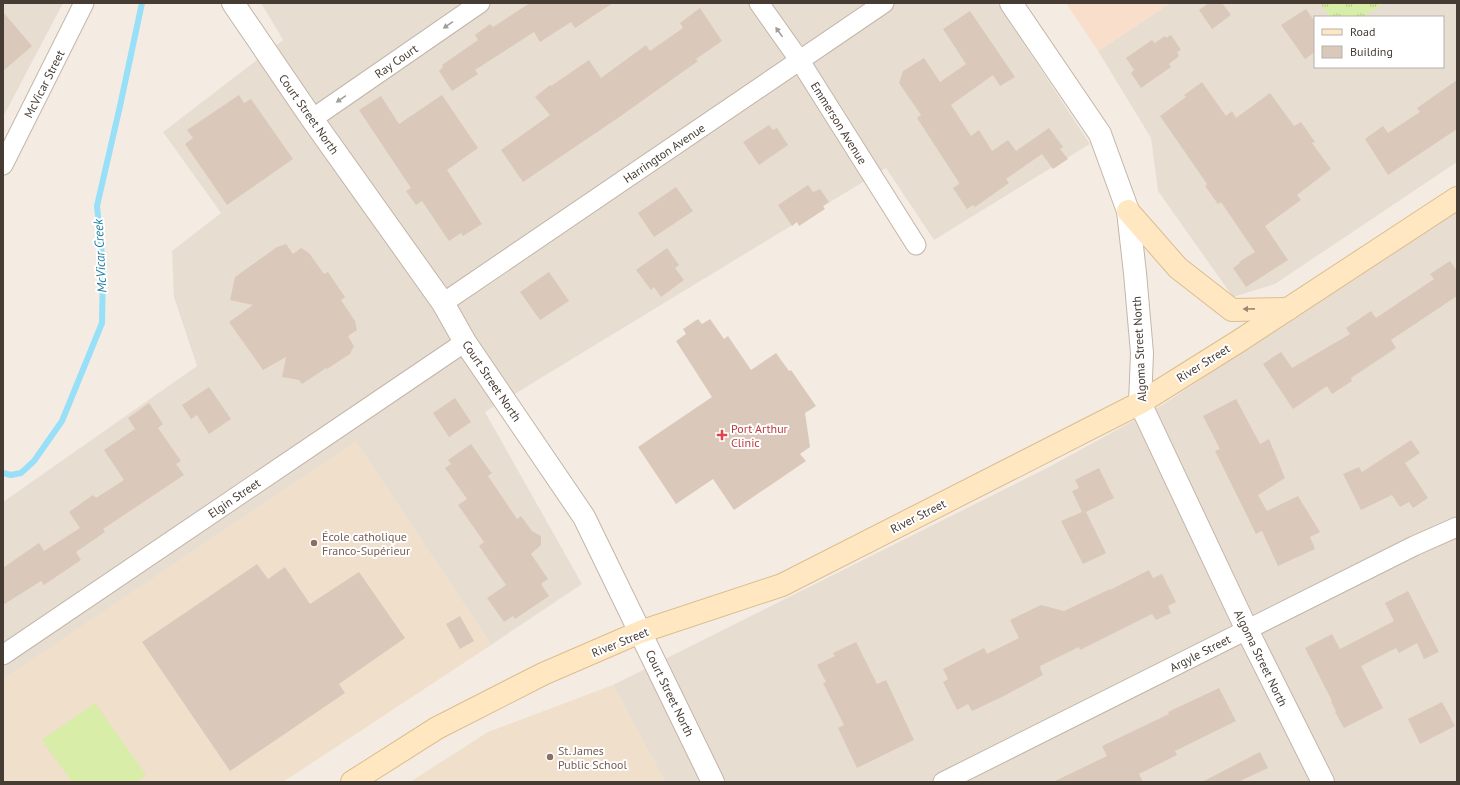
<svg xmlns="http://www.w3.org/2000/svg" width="1460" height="785" viewBox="0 0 1460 785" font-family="'PT Sans',sans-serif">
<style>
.residential{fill:#e8ddd1}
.commercial{fill:#f9dfcb}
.education{fill:#efdfcb}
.grass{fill:#d8eda7}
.park{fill:url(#park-tufts)}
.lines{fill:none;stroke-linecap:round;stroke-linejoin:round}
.stream{stroke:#98dff8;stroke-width:6}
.building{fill:#dac9ba}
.minor-casing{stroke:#c3b5a8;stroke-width:21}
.tertiary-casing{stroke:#c3b5a8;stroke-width:24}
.secondary-casing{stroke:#dcbd8f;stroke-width:24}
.minor{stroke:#fff;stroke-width:19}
.tertiary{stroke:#fff;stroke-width:22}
.secondary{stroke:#ffe7c2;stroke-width:22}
.oneway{fill:#a29e99}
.oneway2{fill:#998973}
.health-dot{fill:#e0444e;stroke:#fff;stroke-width:1.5}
.education-dot{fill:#8d6e63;stroke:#fff;stroke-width:1.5}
.labels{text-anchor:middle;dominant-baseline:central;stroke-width:4;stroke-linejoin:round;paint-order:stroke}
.street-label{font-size:12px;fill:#463c33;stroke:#fff}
.health-label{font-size:12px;fill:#be3a42;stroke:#fff;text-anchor:start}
.education-label{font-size:12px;fill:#785e54;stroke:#fff;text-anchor:start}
.water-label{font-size:13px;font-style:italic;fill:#1f7fa3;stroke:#fff}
</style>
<defs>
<pattern id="park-tufts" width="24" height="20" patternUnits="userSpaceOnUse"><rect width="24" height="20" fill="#d8eda7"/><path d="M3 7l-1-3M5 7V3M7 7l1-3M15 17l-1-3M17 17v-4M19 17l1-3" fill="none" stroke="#bbcc90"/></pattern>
</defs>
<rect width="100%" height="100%" fill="#f4ece3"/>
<g class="residential">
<polygon points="3,3 63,3 3,117"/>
<polygon points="261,3 997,3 1090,144 934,240 886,168 485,412 582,584 491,645 356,442 3,679 3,502 197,366 174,297 172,251 221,213 163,132 283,40"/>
<polygon points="1170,3 1319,3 1331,17 1315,17 1315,67 1443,67 1443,17 1363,17 1384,3 1457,3 1457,162 1275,284 1233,297 1158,191 1151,138 1098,51"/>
<polygon points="1457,210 1457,782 665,782 613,685 1049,467 1162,405"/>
</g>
<polygon class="commercial" points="1066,3 1170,3 1098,51"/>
<g class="education">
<polygon points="356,441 491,645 283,782 3,782 3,679"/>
<polygon points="613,685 665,782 410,782 488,732"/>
</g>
<polygon class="grass" points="95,703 146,775 136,782 72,782 42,740"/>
<polygon class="park" points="1319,3 1384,3 1363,17 1331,17"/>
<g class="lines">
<polyline class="stream" points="3,473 11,475 21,473 34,461 62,421 102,323 103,267 97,206 120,106 142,3"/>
</g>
<g class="building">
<polygon points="530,3 613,3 575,28 571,22 540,42 534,32 475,70 478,74 452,91 439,71 443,67 442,65 478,40 475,35 490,24 493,27"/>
<polygon points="1209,3 1222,3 1231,15 1212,29 1199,10"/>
<polygon points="700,8 722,41 696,59 698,61 618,118 523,182 501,150 550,115 535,97 550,85 551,86 589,60 601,78 646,45 650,51 683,28 680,23"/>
<polygon points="1306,9 1315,22 1315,52 1305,59 1281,25"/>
<polygon points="970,11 1015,77 1000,86 993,75 951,105 971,136 979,130 992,151 1008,140 1016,151 1049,128 1063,147 1060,149 1068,159 1053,169 1042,154 1006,179 1009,183 975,207 973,205 967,209 953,188 959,184 958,181 917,118 921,115 899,83 903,71 924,58 940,82 966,64 943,29"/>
<polygon points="3,12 32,46 3,71"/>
<polygon points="1171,35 1181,50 1177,52 1179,56 1169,64 1171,67 1141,88 1131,73 1134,70 1126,58 1152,40 1155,43 1165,36 1166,38"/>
<polygon points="1457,80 1457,129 1388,175 1365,139 1383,126 1388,133 1420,112 1417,108"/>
<polygon points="1202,82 1226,116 1232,111 1236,118 1270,93 1294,126 1301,122 1315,142 1312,143 1331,169 1297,195 1301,200 1265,226 1288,260 1246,287 1233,268 1240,263 1239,262 1255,252 1221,202 1218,204 1205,186 1207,184 1160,116 1186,97 1184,95"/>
<polygon points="239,95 244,103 251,99 293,159 227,205 185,144 193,138 187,130"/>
<polygon points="442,95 478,148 447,170 482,224 463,236 461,233 449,241 422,201 416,205 406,191 411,188 359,110 381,96 399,124"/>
<polygon points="769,125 773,130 777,128 788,145 759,165 743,142"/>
<polygon points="808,185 813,192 820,189 829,202 823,206 825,209 799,226 797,222 792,226 778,205"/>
<polygon points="676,187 693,211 654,237 638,213"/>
<polygon points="286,244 293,254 301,248 309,253 324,274 328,272 345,297 341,300 355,321 357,330 348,336 354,346 350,354 327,369 326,368 302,384 299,380 282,377 286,357 263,370 229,322 253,305 230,300 235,277 277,247"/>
<polygon points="667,248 679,265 675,268 684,280 661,297 654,287 651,290 636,270"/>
<polygon points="1450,261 1457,271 1457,296 1391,340 1396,348 1351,378 1352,381 1332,394 1327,386 1293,409 1263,364 1281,352 1292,368 1350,334 1346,328 1371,311 1376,318 1434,279 1430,274"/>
<polygon points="549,272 569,301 540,320 520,292"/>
<polygon points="698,319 702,324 710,319 724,339 728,336 751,370 776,353 789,371 791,370 816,406 805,413 810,447 800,454 806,461 734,510 713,479 676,504 638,447 712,397 676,341 686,334 683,329"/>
<polygon points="209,387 231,419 209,434 197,415 191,419 182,405"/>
<polygon points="455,398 471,422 449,437 433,413"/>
<polygon points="1236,399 1260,444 1269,439 1285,478 1258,495 1267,511 1298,496 1320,532 1310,537 1315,549 1278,566 1262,531 1256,534 1215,451 1220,449 1203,416"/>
<polygon points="149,403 163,424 158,428 181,461 176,464 184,475 103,529 105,532 76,552 81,560 44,585 41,581 3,605 3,568 39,543 44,551 80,528 69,512 93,495 96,498 124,480 104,450 135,429 128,418"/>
<polygon points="1411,440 1420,453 1405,463 1428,498 1413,508 1409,502 1400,507 1392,495 1361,510 1343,474 1359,467 1362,472"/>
<polygon points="471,444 490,471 492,473 488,476 517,519 521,516 532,531 541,536 541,545 531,554 548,579 541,584 549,596 515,619 513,616 504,622 487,598 506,585 479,546 484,542 458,505 467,499 445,468 451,464 448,460"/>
<polygon points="1099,468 1114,498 1086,512 1106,553 1083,564 1061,521 1082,512 1072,491 1079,488 1075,480"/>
<polygon points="257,564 268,579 285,567 310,604 359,572 405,638 339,684 345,693 230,771 142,642"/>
<polygon points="1149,570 1153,578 1162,574 1176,602 1168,606 1171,613 1156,620 1152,614 1080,650 1079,647 1040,666 1041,668 1040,668 1043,675 1000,698 972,711 968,704 957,710 943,682 948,679 943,669 984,648 987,654 1019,638 1010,620 1041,605 1064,611 1110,589 1110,590"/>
<polygon points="1408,591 1439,652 1424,659 1417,643 1399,653 1396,648 1361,666 1383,708 1344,728 1335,712 1336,711 1331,702 1332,701 1305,648 1332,634 1340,649 1394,621 1385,603"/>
<polygon points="460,616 474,641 460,649 446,624"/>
<polygon points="856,642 877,684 886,680 914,740 857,768 838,728 844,725 823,683 826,682 817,665 835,656 833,653"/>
<polygon points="1219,688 1236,721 1175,751 1177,755 1139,774 1143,782 1053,782 1107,756 1102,746 1169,714 1168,712"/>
<polygon points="1442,702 1455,726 1420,744 1408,719"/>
<polygon points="1260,752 1268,768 1238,782 1202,782"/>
</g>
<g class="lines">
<defs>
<g id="minor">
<polyline points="759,3 800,61 916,245"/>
<polyline points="312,119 480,3"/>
<polyline points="3,165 84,3"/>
<polyline points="443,303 884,3"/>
<polyline points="3,655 465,342"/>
<polyline points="943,782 1414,546 1457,527"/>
</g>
<g id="tertiary">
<polyline points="233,3 312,119 443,303 465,342 584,517 713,782"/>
<polyline points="1011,3 1100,134 1128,211 1135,273 1142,353 1140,403 1247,630 1323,782"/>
</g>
<g id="secondary">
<polyline points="1128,211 1178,268 1232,310 1288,309"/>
<polyline points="352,782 437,728 543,674 640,632 782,585 1140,403 1239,341 1457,198"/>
</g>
</defs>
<use href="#minor" class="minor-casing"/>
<use href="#tertiary" class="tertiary-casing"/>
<use href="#secondary" class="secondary-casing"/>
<use href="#minor" class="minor"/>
<use href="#tertiary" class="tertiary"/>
<use href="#secondary" class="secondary"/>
</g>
<defs><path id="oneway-solid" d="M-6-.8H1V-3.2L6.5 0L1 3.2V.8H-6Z"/></defs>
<g class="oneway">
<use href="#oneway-solid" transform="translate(448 25) rotate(145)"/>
<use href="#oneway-solid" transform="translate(779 32) rotate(-125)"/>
<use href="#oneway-solid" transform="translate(341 99) rotate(145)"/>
</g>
<use class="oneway2" href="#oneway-solid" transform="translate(1249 309) rotate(179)"/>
<path class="health-dot" d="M720 429h4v4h4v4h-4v4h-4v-4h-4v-4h4z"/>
<g class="education-dot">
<circle cx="314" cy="543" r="4"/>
<circle cx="550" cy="757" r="4"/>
</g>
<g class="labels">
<g class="street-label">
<text transform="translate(396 61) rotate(-35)">Ray Court</text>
<text transform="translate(44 84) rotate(-63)">McVicar Street</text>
<text transform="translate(309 114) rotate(55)">Court Street North</text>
<text transform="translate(839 123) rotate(58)">Emmerson Avenue</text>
<text transform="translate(664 153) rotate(-34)">Harrington Avenue</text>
<text transform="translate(1139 349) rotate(-93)">Algoma Street North</text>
<text transform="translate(1203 363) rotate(-32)">River Street</text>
<text transform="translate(492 381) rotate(56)">Court Street North</text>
<text transform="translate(234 498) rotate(-34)">Elgin Street</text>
<text transform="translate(918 516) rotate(-27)">River Street</text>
<text transform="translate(620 642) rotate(-22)">River Street</text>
<text transform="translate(1200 653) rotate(-27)">Argyle Street</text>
<text transform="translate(1261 658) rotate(64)">Algoma Street North</text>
<text transform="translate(670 693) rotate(64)">Court Street North</text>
</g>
<g class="health-label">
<text x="731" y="428">Port Arthur<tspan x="731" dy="14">Clinic</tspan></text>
</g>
<g class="education-label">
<text x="322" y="536">École catholique<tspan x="322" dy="14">Franco-Supérieur</tspan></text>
<text x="558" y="750">St. James<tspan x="558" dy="14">Public School</tspan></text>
</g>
<g class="water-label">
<text transform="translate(100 256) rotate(-93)">McVicar Creek</text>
</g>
</g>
<rect width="1460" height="785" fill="none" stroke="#463c33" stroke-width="8"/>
<rect x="1314" y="16" width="130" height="52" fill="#ffffff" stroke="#b5b1ad"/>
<rect x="1322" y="29" width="20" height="6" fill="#ffe7c2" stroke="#b5b1ad"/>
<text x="1350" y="36" font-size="12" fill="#463c33">Road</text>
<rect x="1322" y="46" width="20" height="12" fill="#dac9ba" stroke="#b5b1ad"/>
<text x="1350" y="56" font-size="12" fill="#463c33">Building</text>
</svg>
